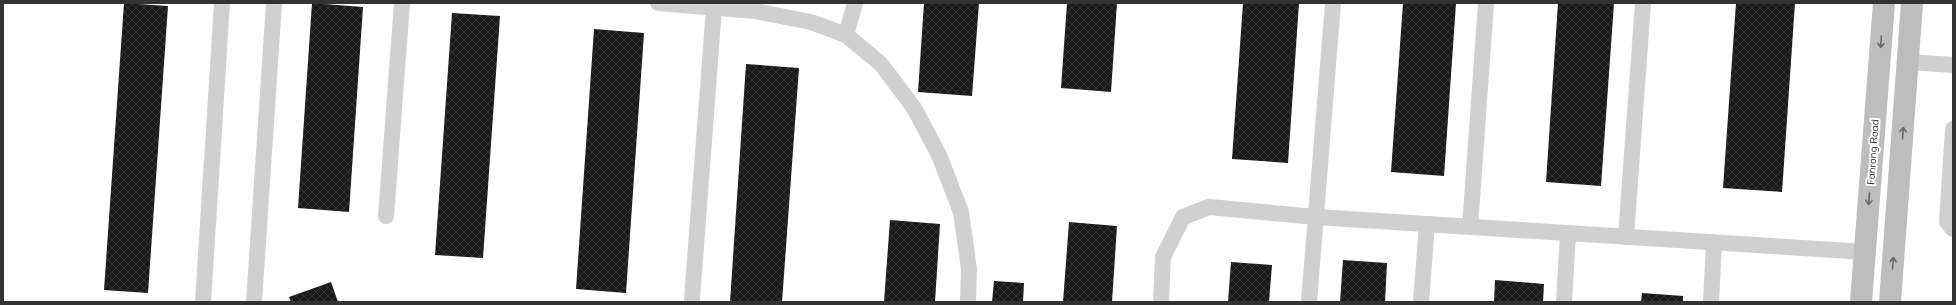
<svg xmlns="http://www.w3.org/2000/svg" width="1956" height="305" viewBox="0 0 1956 305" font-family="Mulish,sans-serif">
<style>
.building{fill:url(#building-cross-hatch)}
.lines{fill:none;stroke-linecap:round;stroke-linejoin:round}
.service{stroke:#d0d0d0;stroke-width:16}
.secondary{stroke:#bdbdbd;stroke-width:22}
.oneway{stroke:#6a6a6a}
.labels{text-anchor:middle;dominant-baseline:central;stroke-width:4;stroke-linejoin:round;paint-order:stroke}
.street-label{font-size:10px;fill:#333;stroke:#fff}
</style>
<defs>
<pattern id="building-cross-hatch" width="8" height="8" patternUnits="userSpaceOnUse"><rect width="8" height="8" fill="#1a1a1a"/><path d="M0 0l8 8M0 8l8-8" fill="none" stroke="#333"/></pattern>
</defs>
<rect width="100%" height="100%" fill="#fff"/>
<g class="building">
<polygon points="124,3 168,6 148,293 104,290"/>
<polygon points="312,3 363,7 349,212 298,208"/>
<polygon points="924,3 979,3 972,96 918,92"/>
<polygon points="1067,3 1117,3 1111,92 1061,88"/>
<polygon points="1243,3 1299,3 1288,163 1232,159"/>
<polygon points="1403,3 1456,3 1444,176 1391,172"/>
<polygon points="1558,3 1614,3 1601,186 1546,182"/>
<polygon points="1736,3 1795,3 1782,192 1723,188"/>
<polygon points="452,13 500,16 483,258 435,255"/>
<polygon points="594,29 644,33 626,293 576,289"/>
<polygon points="746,64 799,68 782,302 730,302"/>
<polygon points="890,220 940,224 935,302 884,302"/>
<polygon points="1069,222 1117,226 1112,302 1063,302"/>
<polygon points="1343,260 1387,263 1385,302 1340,302"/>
<polygon points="1231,262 1272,265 1269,302 1228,302"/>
<polygon points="1495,280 1544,284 1543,302 1494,302"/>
<polygon points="994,281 1024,283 1023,302 992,302"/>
<polygon points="331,282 338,302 291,302 289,297"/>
<polygon points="1642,293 1683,296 1683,302 1641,302"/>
</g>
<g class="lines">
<g class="service">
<polyline points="658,3 755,11 811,22 846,35 881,64 914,108 939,155 961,212 969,269 968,302"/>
<polyline points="846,35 855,3"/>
<polyline points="1908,62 1953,65"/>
<polyline points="1953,129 1947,222 1953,229"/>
<polyline points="386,216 402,3"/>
<polyline points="1470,227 1486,3"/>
<polyline points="1626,237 1643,3"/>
<polyline points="692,299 714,8"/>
<polyline points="203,302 222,3"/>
<polyline points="254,302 274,3"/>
<polyline points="1161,302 1163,257 1183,217 1209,207 1316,217 1865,252"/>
<polyline points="1309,302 1333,3"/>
<polyline points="1421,302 1427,224"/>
<polyline points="1564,302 1568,233"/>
<polyline points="1711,302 1714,242"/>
</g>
<g class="secondary">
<polyline points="1861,302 1884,3"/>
<polyline points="1890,302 1912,3"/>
</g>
</g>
<defs><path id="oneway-shaft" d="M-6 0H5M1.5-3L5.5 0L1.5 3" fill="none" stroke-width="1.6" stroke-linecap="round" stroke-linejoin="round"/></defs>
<g class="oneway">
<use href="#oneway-shaft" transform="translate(1881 42) rotate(94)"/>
<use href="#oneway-shaft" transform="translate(1903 133) rotate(-86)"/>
<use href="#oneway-shaft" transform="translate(1869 199) rotate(94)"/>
<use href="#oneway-shaft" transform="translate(1893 263) rotate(-86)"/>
</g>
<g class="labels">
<g class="street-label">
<text transform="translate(1873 152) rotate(-86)">Fanrong Road</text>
</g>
</g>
<rect width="1956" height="305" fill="none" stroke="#333333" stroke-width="8"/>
</svg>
